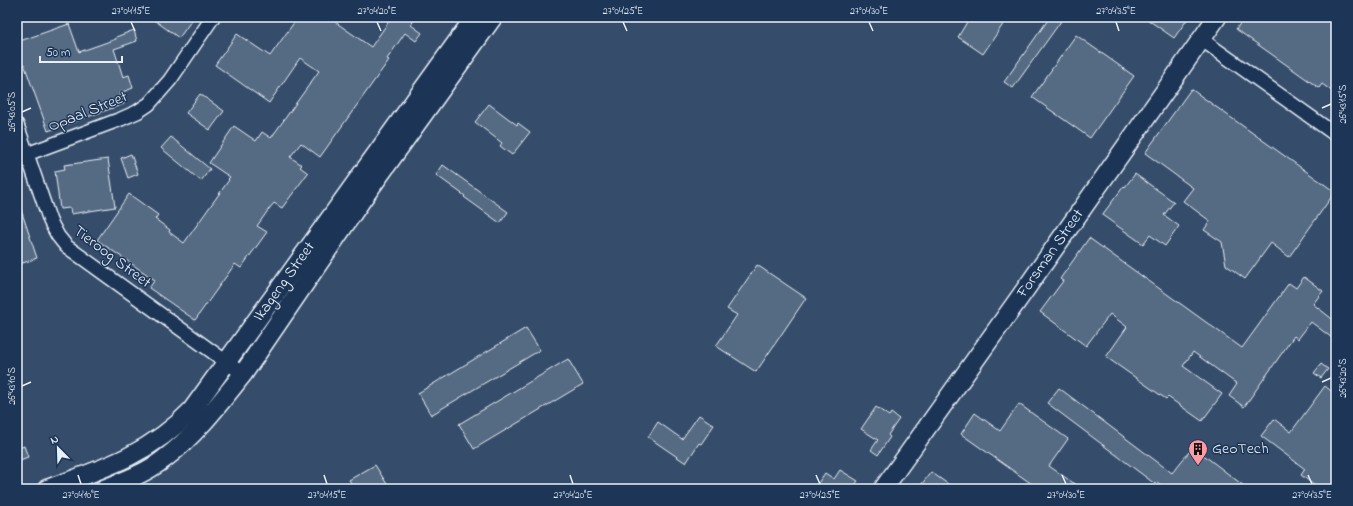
<svg xmlns="http://www.w3.org/2000/svg" width="1353" height="506" viewBox="0 0 1353 506" font-family="'Indie Flower',sans-serif">
<style>
.built{fill:#364d6b}
.building{fill:#556a83;stroke:#e8f1f8}
.lines{fill:none;stroke-linecap:round;stroke-linejoin:round}
.street-casing{stroke:#e8f1f8;stroke-width:16}
.secondary-casing{stroke:#e8f1f8;stroke-width:21}
.street{stroke:#1d3557;stroke-width:13}
.secondary{stroke:#1d3557;stroke-width:18}
.ticks{fill:none;stroke:#e8f1f8;stroke-width:1.5}
.labels{text-anchor:middle;dominant-baseline:central;stroke-width:3;stroke-linejoin:round;paint-order:stroke}
.street-label{font-size:16px;fill:#e8f1f8;stroke:#1d3557}
.poi-label{font-size:16px;fill:#e8f1f8;stroke:#1d3557;text-anchor:start}
.neatline{fill:none;stroke:#e8f1f8;stroke-width:1.5}
.ticks-label{font-size:10px;text-anchor:middle;fill:#e8f1f8}
</style>
<rect width="100%" height="100%" fill="#294061"/>
<filter id="ink" filterUnits="userSpaceOnUse"><feTurbulence type="fractalNoise" baseFrequency=".025" numOctaves="2"/><feDisplacementMap in="SourceGraphic" scale="8" xChannelSelector="R" yChannelSelector="G"/><feConvolveMatrix kernelMatrix="1 2 1 2 8 2 1 2 1" color-interpolation-filters="sRGB"/></filter>
<g filter="url(#ink)">
<rect class="built" x="17" y="17" width="1319" height="472"/>
<g class="building">
<polygon points="150,17 194,17 179,38"/>
<polygon points="298,17 328,17 371,47 392,17 416,17 411,25 422,33 416,41 405,33 387,59 389,60 320,157 301,143 290,157 302,165 300,167 308,173 282,208 274,203 269,209 257,226 267,232 241,268 235,264 195,320 149,288 155,280 97,240 129,194 158,215 155,219 170,230 169,232 184,243 229,180 228,179 230,177 209,163 234,126 256,141 262,132 271,138 319,71 300,58 269,103 215,65 237,34 270,56"/>
<polygon points="970,17 1008,17 983,54 958,37"/>
<polygon points="1050,17 1064,17 1013,88 1004,82"/>
<polygon points="1144,17 1189,17 1174,38"/>
<polygon points="1245,17 1336,17 1336,94 1322,84 1319,88 1236,29"/>
<polygon points="69,24 79,52 116,39 116,37 134,30 137,41 114,49 123,77 129,75 133,88 120,93 124,104 48,131 24,64 21,65 17,52 17,42"/>
<polygon points="1076,35 1134,76 1090,138 1032,97"/>
<polygon points="1191,89 1335,192 1289,257 1271,243 1245,279 1226,265 1222,242 1204,230 1210,221 1183,201 1193,188 1145,153"/>
<polygon points="200,94 224,111 210,130 186,113"/>
<polygon points="489,104 517,125 518,123 530,132 512,155 500,146 502,143 475,122"/>
<polygon points="171,137 210,169 201,181 161,148"/>
<polygon points="131,154 138,174 128,178 121,158"/>
<polygon points="108,159 115,207 71,214 70,208 60,209 55,171 65,169 64,165"/>
<polygon points="443,165 508,212 500,223 464,197 465,196 436,175"/>
<polygon points="1135,174 1174,202 1164,215 1179,226 1165,246 1150,235 1143,244 1102,215 1124,186 1125,187"/>
<polygon points="19,204 37,258 17,265 17,205"/>
<polygon points="1089,238 1242,348 1289,283 1296,288 1304,277 1323,291 1313,304 1336,322 1336,341 1311,322 1298,339 1294,336 1244,407 1229,396 1237,384 1193,352 1183,366 1222,394 1202,421 1168,397 1166,399 1106,357 1127,327 1110,314 1086,346 1040,312 1063,281 1060,279"/>
<polygon points="757,265 806,298 756,372 716,346 737,315 727,309"/>
<polygon points="526,328 540,350 431,415 418,393"/>
<polygon points="568,359 583,384 474,449 459,424"/>
<polygon points="1321,364 1328,369 1321,378 1314,373"/>
<polygon points="1325,386 1336,395 1336,489 1319,489 1301,475 1305,469 1261,436 1274,419 1291,432"/>
<polygon points="1059,388 1172,473 1193,447 1248,489 1166,489 1157,482 1155,484 1047,403"/>
<polygon points="1019,404 1068,439 1049,466 1082,489 1039,489 961,434 975,413 1000,431"/>
<polygon points="876,407 889,416 891,413 899,419 888,435 890,437 878,455 871,450 878,440 861,429"/>
<polygon points="699,415 714,425 701,444 699,443 686,463 648,437 658,422 682,439"/>
<polygon points="24,446 28,457 17,461 17,449"/>
<polygon points="375,465 390,489 355,489 349,480"/>
<polygon points="840,470 858,481 852,489 814,489 825,473 834,479"/>
<polygon points="931,472 955,489 918,489"/>
</g>
<g class="lines">
<defs>
<g id="street">
<polyline points="1201,39 1336,135"/>
<polyline points="17,125 50,221 58,236 66,246 243,374"/>
<polyline points="27,154 121,119 137,112 149,104 170,80 213,17"/>
</g>
<g id="secondary">
<path id="s1" d="M 47,489 C 103,469 150,454 192,410 L 475,17"/>
<path d="M 104,489 C 125,481 146,473 164,459 C 195,436 219,404 243,374 L 363,198 L 493,17"/>
<path id="s2" d="M 883,489 L 1020,297 L 1217,17"/>
</g>
</defs>
<use href="#street" class="street-casing"/>
<use href="#secondary" class="secondary-casing"/>
<use href="#street" class="street"/>
<use href="#secondary" class="secondary"/>
</g>
</g>
<path class="ticks" d="M 131,22 L 135,31M 377,22 L 381,31M 623,22 L 627,31M 869,22 L 873,31M 1116,22 L 1119,31M 1322,108 L 1331,104M 22,112 L 31,108M 1322,382 L 1331,378M 22,386 L 31,382M 78,475 L 81,484M 324,475 L 327,484M 570,475 L 573,484M 816,475 L 820,484M 1062,475 L 1066,484M 1308,475 L 1312,484"/>
<defs>
<symbol id="building-pin" viewBox="-11 -11 22 30"><path d="M0 17L-7.5 6A9.5 9.5 0 1 1 7.5 6Z" fill="#ff9aa2" stroke="#1d3557"/><path d="M-4-6H4V6H1V3H-1V6H-4ZM-2.5-4.3h1.7v1.8h-1.7ZM.8-4.3h1.7v1.8H.8ZM-2.5-1h1.7V.8h-1.7ZM.8-1h1.7V.8H.8Z" fill="#111"/></symbol>
</defs>
<g fill-rule="evenodd">
<use href="#building-pin" x="1187" y="438" width="22" height="30"/>
</g>
<g class="labels">
<g class="street-label">
<text transform="translate(88 112) rotate(-22)">Opaal Street</text>
<text stroke="none"><textPath href="#s2" startOffset="289">Forsman Street</textPath></text>
<text transform="translate(112 257) rotate(37)">Tieroog Street</text>
<text stroke="none"><textPath href="#s1" startOffset="325">Ikageng Street</textPath></text>
</g>
<g class="poi-label">
<text x="1212" y="449">GeoTech</text>
</g>
</g>
<rect width="1353" height="506" fill="none" stroke="#1d3557" stroke-width="44"/>
<g transform="translate(58 448) rotate(337)" stroke="#1d3557" stroke-width="3" paint-order="stroke">
<path d="M0-3L7 15L0 10L-7 15Z" fill="#e8f1f8"/>
<text y="-6" font-size="11" font-weight="bold" text-anchor="middle" fill="#e8f1f8">N</text>
</g>
<path d="M40 56v6h82v-6" fill="none" stroke="#e8f1f8" stroke-width="2"/>
<text x="46" y="56" font-size="12" fill="#e8f1f8" stroke="#1d3557" stroke-width="3" paint-order="stroke">50 m</text>
<rect x="22" y="22" width="1309" height="462" class="neatline"/>
<g class="ticks-label">
<text x="131" y="14">27°04'15"E</text>
<text x="377" y="14">27°04'20"E</text>
<text x="623" y="14">27°04'25"E</text>
<text x="869" y="14">27°04'30"E</text>
<text x="1116" y="14">27°04'35"E</text>
<text transform="translate(1342 104) rotate(-90)" y="4">26°43'15"S</text>
<text transform="translate(11 112) rotate(-90)" y="4">26°43'05"S</text>
<text transform="translate(1342 378) rotate(-90)" y="4">26°43'20"S</text>
<text transform="translate(11 386) rotate(-90)" y="4">26°43'10"S</text>
<text x="81" y="498">27°04'10"E</text>
<text x="327" y="498">27°04'15"E</text>
<text x="573" y="498">27°04'20"E</text>
<text x="820" y="498">27°04'25"E</text>
<text x="1066" y="498">27°04'30"E</text>
<text x="1312" y="498">27°04'35"E</text>
</g>
</svg>
